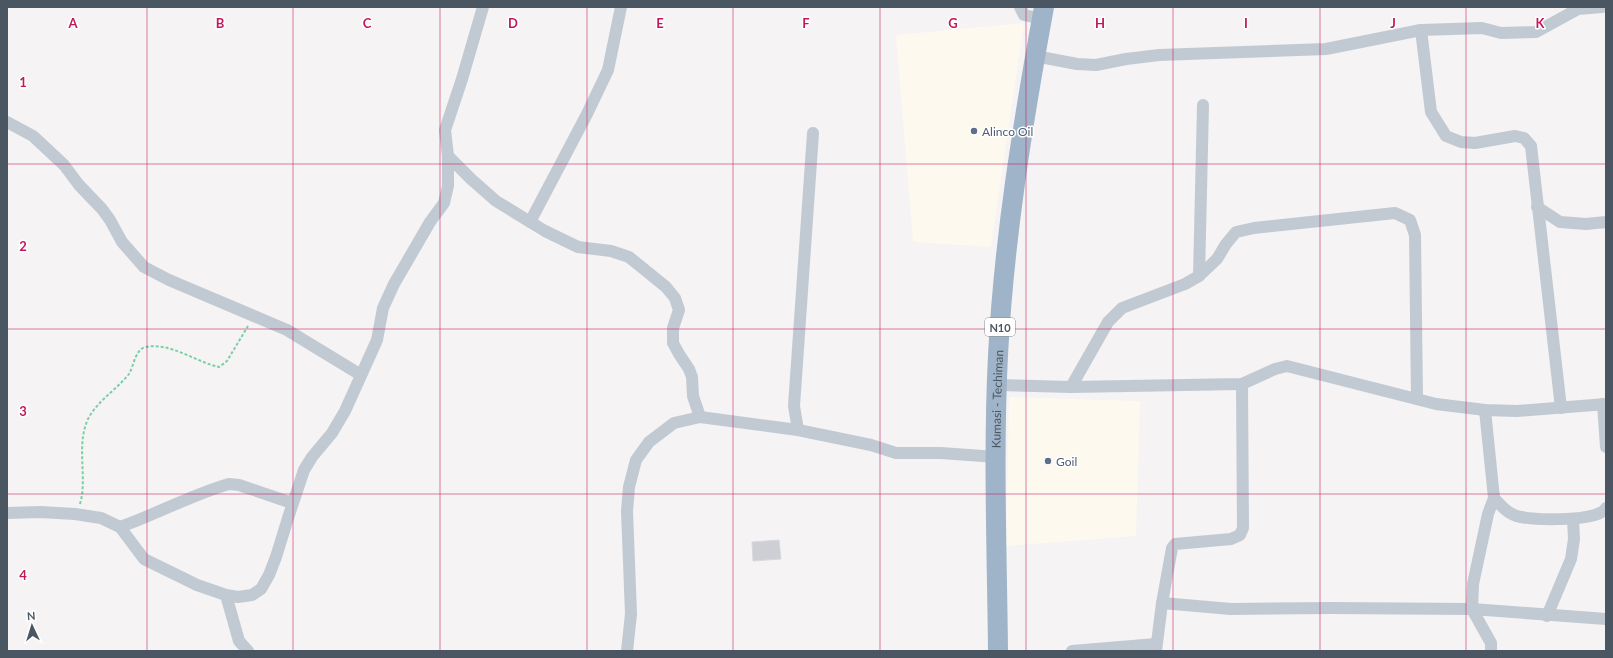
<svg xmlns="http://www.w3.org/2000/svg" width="1613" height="658" viewBox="0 0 1613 658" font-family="Lato,sans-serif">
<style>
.commercial{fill:#fdf9ef}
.building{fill:#cdcfd5;stroke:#d7d9de}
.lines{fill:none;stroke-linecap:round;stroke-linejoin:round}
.path{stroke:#7ad0a6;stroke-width:2;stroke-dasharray:3 2;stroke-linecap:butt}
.minor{stroke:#c1cad2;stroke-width:12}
.trunk{stroke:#9fb4c9;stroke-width:20}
.grid{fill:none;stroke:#c2185b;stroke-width:1;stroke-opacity:0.55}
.service-dot{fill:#5c6f8a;stroke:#fff;stroke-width:1.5}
.labels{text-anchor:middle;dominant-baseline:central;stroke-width:3;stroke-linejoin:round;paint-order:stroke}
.shield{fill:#fff;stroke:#808990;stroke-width:1}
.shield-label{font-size:11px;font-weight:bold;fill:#4a5661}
.service-label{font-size:12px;fill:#4e5e75;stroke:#fff;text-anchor:start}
.street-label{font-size:12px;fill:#4a5661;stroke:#fff}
.grid-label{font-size:13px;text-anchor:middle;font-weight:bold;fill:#c2185b;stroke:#fff;stroke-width:3;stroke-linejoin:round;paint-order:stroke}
</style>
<rect width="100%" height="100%" fill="#f5f3f3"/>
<g class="commercial">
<polygon points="1024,23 991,247 913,242 896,35"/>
<polygon points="1009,397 1140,401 1136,536 1006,546"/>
</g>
<polygon class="building" points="779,540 781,559 753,561 752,542"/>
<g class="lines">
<path class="path" d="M 80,504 C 88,477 75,444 89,417 C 99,400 117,389 129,374 C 134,366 135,349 146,347 C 170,342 196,362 219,367 L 227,361 L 248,326"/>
<g class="minor">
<polyline points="1020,7 1024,15 1042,19"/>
<polyline points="1421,30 1431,112 1446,136 1461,142 1475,143 1515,136 1524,138 1531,146 1561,408"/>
<polyline points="1035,56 1077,64 1096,65 1126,59 1159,55 1326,49 1421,30 1482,28 1501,33 1536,32 1578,9 1602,7"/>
<polyline points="7,122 33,136 64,165 79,185 102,209 110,220 122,242 144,267 169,280 287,330 361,375"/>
<polyline points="448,156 471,179 496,201 545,231 578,247 611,251 629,257 666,287 675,298 679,310 673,328 673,343 679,354 689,369 692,377 693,396 700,417"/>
<polyline points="1537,207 1560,222 1586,224 1606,222"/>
<polyline points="530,222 587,114 608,70 621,7"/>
<polyline points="1199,276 1203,105"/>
<polyline points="997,385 1071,387 1242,384 1275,369 1287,366 1436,404 1485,410 1517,411 1606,404"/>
<polyline points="1071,387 1108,322 1122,308 1185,284 1199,276 1217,259 1226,244 1236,232 1254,228 1395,213 1410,220 1415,235 1417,399"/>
<polyline points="1603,404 1606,447"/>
<polyline points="1485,410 1494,498 1488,514 1473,584 1472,609 1491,643 1491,651"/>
<polyline points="798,430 794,406 813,133"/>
<path d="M 1494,498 C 1502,507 1509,515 1521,517 C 1536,520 1599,522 1606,508"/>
<polyline points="7,513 40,512 75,514 101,518 120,527 144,559 197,585 226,595 238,597 252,595 261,589 269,575 276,557 288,518 304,470 312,457 332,433 345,411 377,340 383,308 394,284 430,222 444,203 448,186 448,156 445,130 462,79 483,7"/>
<path d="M 120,527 C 157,514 191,495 229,484 L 239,485 L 292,503"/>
<polyline points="226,595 239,641 248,651"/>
<polyline points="1162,603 1231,609 1331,608 1472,609 1606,619"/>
<polyline points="1547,616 1571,559 1574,539 1573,519"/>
<polyline points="627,651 631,614 627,511 629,487 636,460 649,442 674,423 700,417 798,430 871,445 896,453 941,453 996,457"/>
<polyline points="1072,651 1156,644"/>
<polyline points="1156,651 1162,603 1172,548 1175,544 1231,539 1240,535 1243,528 1242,384"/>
</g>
<path class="trunk" id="s1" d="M 998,651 C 997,553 993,453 998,355 C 1004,238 1023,122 1044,7"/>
</g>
<path class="grid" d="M 147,7 L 147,651M 293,7 L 293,651M 440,7 L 440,651M 587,7 L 587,651M 733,7 L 733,651M 880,7 L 880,651M 1026,7 L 1026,651M 1173,7 L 1173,651M 1320,7 L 1320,651M 1466,7 L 1466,651M 7,164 L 1606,164M 7,329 L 1606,329M 7,494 L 1606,494"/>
<g class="service-dot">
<circle cx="974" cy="131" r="4"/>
<circle cx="1048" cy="461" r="4"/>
</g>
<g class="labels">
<rect class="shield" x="985" y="318" width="30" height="18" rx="3"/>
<g class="shield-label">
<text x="1000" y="327">N10</text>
</g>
<g class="service-label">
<text x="982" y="131">Alinco Oil</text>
<text x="1056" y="461">Goil</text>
</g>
<g class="street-label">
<text stroke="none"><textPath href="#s1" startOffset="252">Kumasi - Techiman</textPath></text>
</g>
</g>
<g class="grid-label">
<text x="73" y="28">A</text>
<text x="220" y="28">B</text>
<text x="367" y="28">C</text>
<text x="513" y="28">D</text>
<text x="660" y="28">E</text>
<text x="806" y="28">F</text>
<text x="953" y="28">G</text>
<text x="1100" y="28">H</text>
<text x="1246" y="28">I</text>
<text x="1393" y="28">J</text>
<text x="1540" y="28">K</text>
<text x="23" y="87">1</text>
<text x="23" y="251">2</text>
<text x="23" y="416">3</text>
<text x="23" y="580">4</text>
</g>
<rect width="1613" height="658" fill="none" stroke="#4a5661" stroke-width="16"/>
<g transform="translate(32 626) rotate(356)" stroke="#ffffff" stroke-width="3" paint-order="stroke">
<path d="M0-3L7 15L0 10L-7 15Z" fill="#4a5661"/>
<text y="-6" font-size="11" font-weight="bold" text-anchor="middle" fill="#4a5661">N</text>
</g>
</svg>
